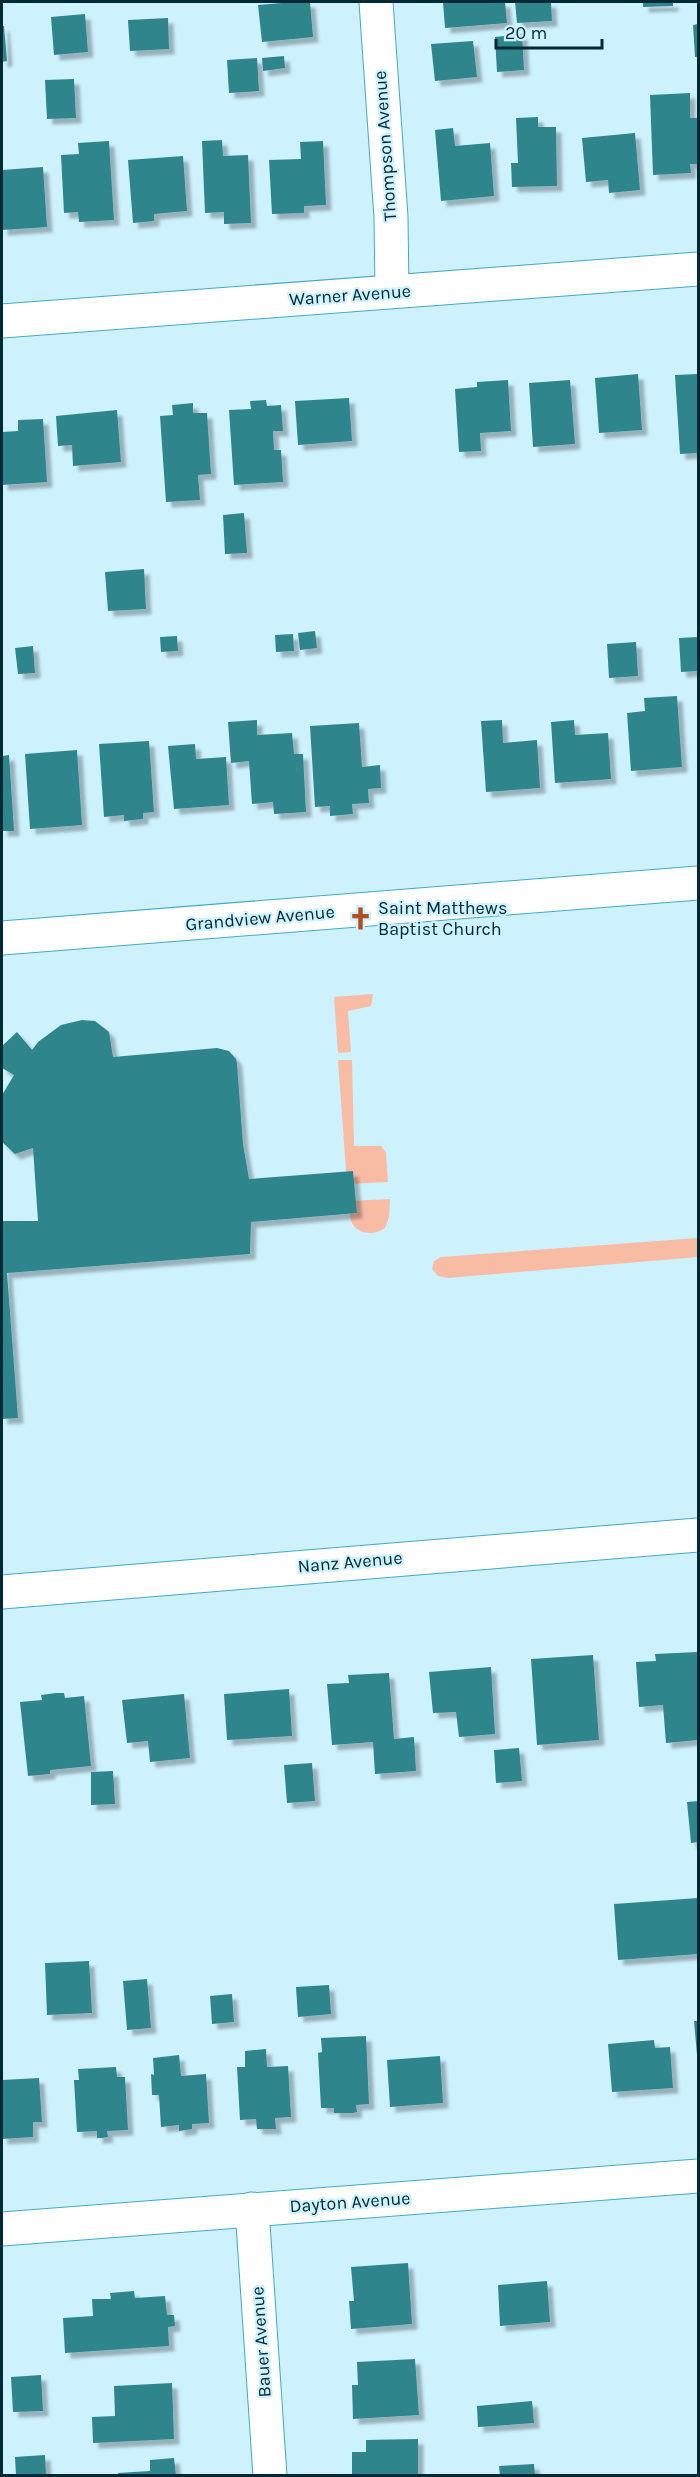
<svg xmlns="http://www.w3.org/2000/svg" width="700" height="2477" viewBox="0 0 700 2477" font-family="Karla,sans-serif">
<style>
.green{fill:#f8bca5}
.building{fill:#2e868c;filter:url(#shadow)}
.lines{fill:none;stroke-linecap:round;stroke-linejoin:round}
.street-casing{stroke:#44a8c7;stroke-width:35}
.street{stroke:#fff;stroke-width:33}
.labels{text-anchor:middle;dominant-baseline:central;stroke-width:4.5;stroke-linejoin:round;paint-order:stroke}
.street-label{font-size:18px;fill:#002936;stroke:#cef1fe}
.poi-label{font-size:18px;fill:#002936;stroke:#cef1fe;text-anchor:start}
</style>
<defs>
<filter id="shadow"><feDropShadow dx="5.5" dy="5.5" stdDeviation="1.5" flood-color="#0004"/></filter>
</defs>
<rect width="100%" height="100%" fill="#cef1fe"/>
<g class="green">
<polygon points="373,994 371,1006 348,1011 351,1052 338,1053 334,997"/>
<polygon points="338,1060 352,1060 354,1146 381,1146 386,1153 388,1182 347,1184"/>
<path d="M 390,1199 L 389,1217 L 385,1228 C 374,1236 357,1235 351,1221 C 349,1215 350,1207 350,1201 Z"/>
<polygon points="698,1238 698,1257 448,1278 438,1276 432,1269 434,1261 441,1257"/>
</g>
<g class="building">
<polygon points="294,2 310,2 313,37 262,42 258,5"/>
<polygon points="443,2 505,2 507,23 445,28"/>
<polygon points="515,2 551,2 552,21 517,23"/>
<polygon points="643,2 673,2 673,6 643,7"/>
<polygon points="85,14 88,52 54,55 51,17"/>
<polygon points="168,18 169,49 130,51 128,20"/>
<polygon points="698,24 698,57 695,57 693,25"/>
<polygon points="2,26 4,26 7,61 2,62"/>
<polygon points="522,34 524,70 497,72 495,37"/>
<polygon points="473,41 477,77 435,81 431,44"/>
<polygon points="284,56 285,68 263,71 262,58"/>
<polygon points="257,58 259,91 229,93 227,60"/>
<polygon points="74,79 76,118 47,119 45,80"/>
<polygon points="690,93 690,118 698,118 698,164 690,164 691,173 653,175 650,95"/>
<polygon points="538,117 538,127 556,127 557,186 512,187 511,163 518,163 516,118"/>
<polygon points="453,128 455,146 490,143 494,196 441,201 435,130"/>
<polygon points="635,133 640,190 609,193 608,180 586,182 582,138"/>
<polygon points="222,140 223,156 248,155 251,223 224,224 224,212 205,213 202,141"/>
<polygon points="109,141 114,220 79,222 78,212 64,213 61,155 79,154 78,143"/>
<polygon points="323,141 326,205 304,206 304,213 272,214 269,160 301,159 300,142"/>
<polygon points="183,156 187,211 154,214 154,221 133,223 128,160"/>
<polygon points="43,167 47,227 2,230 2,170"/>
<polygon points="638,374 642,430 599,433 595,378"/>
<polygon points="698,374 698,453 680,454 675,375"/>
<polygon points="508,380 511,431 480,433 481,451 459,452 455,389 477,387 477,382"/>
<polygon points="570,380 575,444 533,447 529,383"/>
<polygon points="349,398 352,441 298,445 295,401"/>
<polygon points="266,400 267,406 281,405 283,431 273,431 274,450 281,450 283,482 234,485 229,410 251,409 250,401"/>
<polygon points="193,403 193,413 207,413 211,474 198,475 200,500 166,502 160,416 173,415 172,405"/>
<polygon points="117,410 121,462 73,466 72,445 58,446 56,416"/>
<polygon points="43,419 47,482 2,485 2,432 18,431 18,420"/>
<polygon points="244,513 247,553 225,554 223,515"/>
<polygon points="144,569 146,609 108,611 105,572"/>
<polygon points="315,631 317,648 300,650 298,633"/>
<polygon points="293,634 294,651 276,652 275,635"/>
<polygon points="177,636 178,651 161,652 160,637"/>
<polygon points="698,637 698,671 681,672 679,638"/>
<polygon points="636,642 638,676 609,678 607,644"/>
<polygon points="33,646 35,673 18,674 15,648"/>
<polygon points="677,696 682,767 631,771 627,713 645,711 644,698"/>
<polygon points="257,720 257,735 292,733 294,754 303,754 306,812 274,814 273,802 252,804 249,761 231,763 228,722"/>
<polygon points="502,720 503,743 537,740 540,788 486,792 481,721"/>
<polygon points="574,720 575,735 608,733 611,779 555,783 551,722"/>
<polygon points="359,723 362,767 380,765 381,788 368,789 369,803 352,804 353,814 330,816 330,806 315,807 310,726"/>
<polygon points="149,741 154,812 143,813 143,819 133,820 124,821 124,815 104,817 99,744"/>
<polygon points="195,744 196,759 226,757 229,805 174,809 168,746"/>
<polygon points="77,750 82,825 30,829 25,754"/>
<polygon points="9,755 14,831 2,831 2,756"/>
<polygon points="82,1020 95,1021 109,1032 113,1057 217,1048 229,1051 236,1059 237,1064 243,1144 249,1179 353,1171 357,1213 251,1222 250,1254 7,1273 18,1418 2,1419 2,1221 38,1221 33,1148 15,1154 2,1142 2,1095 14,1075 2,1068 2,1046 17,1032 32,1050 38,1042 61,1025"/>
<polygon points="697,1652 698,1740 666,1743 663,1705 639,1707 636,1662 656,1661 655,1654"/>
<polygon points="593,1655 599,1740 537,1745 531,1659"/>
<polygon points="491,1667 495,1734 459,1737 456,1712 433,1713 429,1672"/>
<polygon points="389,1673 394,1739 414,1737 416,1771 375,1774 373,1742 332,1745 327,1684 349,1683 348,1675"/>
<polygon points="289,1689 292,1736 227,1740 224,1694"/>
<polygon points="56,1693 64,1693 65,1698 84,1696 91,1766 50,1770 50,1774 28,1776 20,1702 42,1700 41,1695"/>
<polygon points="184,1694 190,1758 150,1762 148,1741 127,1743 122,1700"/>
<polygon points="519,1748 522,1781 496,1783 494,1750"/>
<polygon points="312,1763 315,1801 287,1803 284,1765"/>
<polygon points="113,1771 115,1804 91,1805 91,1772"/>
<polygon points="698,1801 698,1842 691,1843 687,1802"/>
<polygon points="698,1898 698,1954 618,1960 614,1904"/>
<polygon points="89,1961 92,2013 47,2015 45,1963"/>
<polygon points="147,1979 151,2028 127,2030 123,1981"/>
<polygon points="329,1985 331,2014 298,2017 296,1987"/>
<polygon points="232,1994 234,2022 212,2024 210,1996"/>
<polygon points="694,2021 698,2021 698,2055 697,2055"/>
<polygon points="366,2036 369,2104 356,2105 357,2112 353,2113 334,2113 334,2108 321,2108 318,2053 322,2052 321,2038"/>
<polygon points="654,2040 655,2048 670,2047 673,2088 612,2092 608,2044"/>
<polygon points="266,2049 267,2067 288,2066 291,2117 275,2118 276,2129 257,2129 256,2119 240,2120 237,2067 245,2067 245,2051"/>
<polygon points="179,2055 181,2076 206,2074 209,2123 192,2124 192,2129 179,2131 179,2125 161,2127 159,2095 152,2095 151,2074 154,2075 153,2058"/>
<polygon points="440,2056 443,2103 390,2107 387,2060"/>
<polygon points="116,2067 117,2077 125,2077 128,2130 107,2131 108,2137 102,2138 97,2138 97,2131 77,2132 74,2080 79,2080 78,2069"/>
<polygon points="39,2078 42,2122 33,2122 33,2137 2,2139 2,2080"/>
<polygon points="408,2263 412,2324 351,2329 349,2301 354,2301 351,2267"/>
<polygon points="547,2281 550,2322 500,2326 498,2285"/>
<polygon points="134,2291 135,2298 165,2296 167,2315 174,2315 175,2326 168,2327 169,2346 65,2353 63,2318 93,2316 92,2299 111,2299 110,2293"/>
<polygon points="415,2359 419,2415 353,2419 352,2385 358,2385 357,2362"/>
<polygon points="41,2375 43,2411 13,2412 11,2377"/>
<polygon points="172,2383 174,2439 93,2443 92,2417 115,2416 114,2386"/>
<polygon points="532,2401 534,2423 478,2427 477,2406"/>
<polygon points="418,2439 418,2476 352,2476 352,2452 366,2452 366,2440"/>
<polygon points="45,2455 46,2476 16,2476 15,2457"/>
<polygon points="174,2458 176,2476 118,2476 118,2473 150,2471 150,2460"/>
<polygon points="534,2464 535,2476 500,2476 499,2466"/>
</g>
<g class="lines">
<defs>
<g id="street">
<polyline points="376,2 391,217 392,291"/>
<polyline points="2,321 698,269"/>
<polyline points="2,938 698,883"/>
<polyline points="2,1592 698,1535"/>
<polyline points="252,2209 270,2476"/>
<polyline points="2,2229 698,2176"/>
</g>
</defs>
<use href="#street" class="street-casing"/>
<use href="#street" class="street"/>
</g>
<defs>
<symbol id="church-bare" viewBox="-9 -9 18 18"><path d="M-1.2-6h2.4v3.5h3.3v2.4h-3.3V6h-2.4V-.1h-3.3v-2.4h3.3Z" fill="#b24d1f" stroke="#cef1fe" stroke-width="2.5" paint-order="stroke"/></symbol>
</defs>
<g fill-rule="evenodd">
<use href="#church-bare" x="344" y="902" width="33" height="33"/>
</g>
<g class="labels">
<g class="street-label">
<text transform="translate(385 146) rotate(-94)">Thompson Avenue</text>
<text transform="translate(350 295) rotate(-4)">Warner Avenue</text>
<text transform="translate(260 918) rotate(-5)">Grandview Avenue</text>
<text transform="translate(350 1562) rotate(-5)">Nanz Avenue</text>
<text transform="translate(350 2202) rotate(-4)">Dayton Avenue</text>
<text transform="translate(261 2342) rotate(-94)">Bauer Avenue</text>
</g>
<g class="poi-label">
<text x="378" y="908">Saint Matthews<tspan x="378" dy="21">Baptist Church</tspan></text>
</g>
</g>
<rect width="700" height="2477" fill="none" stroke="#002936" stroke-width="6"/>
<path d="M496 39v9h106v-9" fill="none" stroke="#002936" stroke-width="3"/>
<text x="505" y="39" font-size="18" fill="#002936" stroke="#cef1fe" stroke-width="4.5" paint-order="stroke">20 m</text>
</svg>
